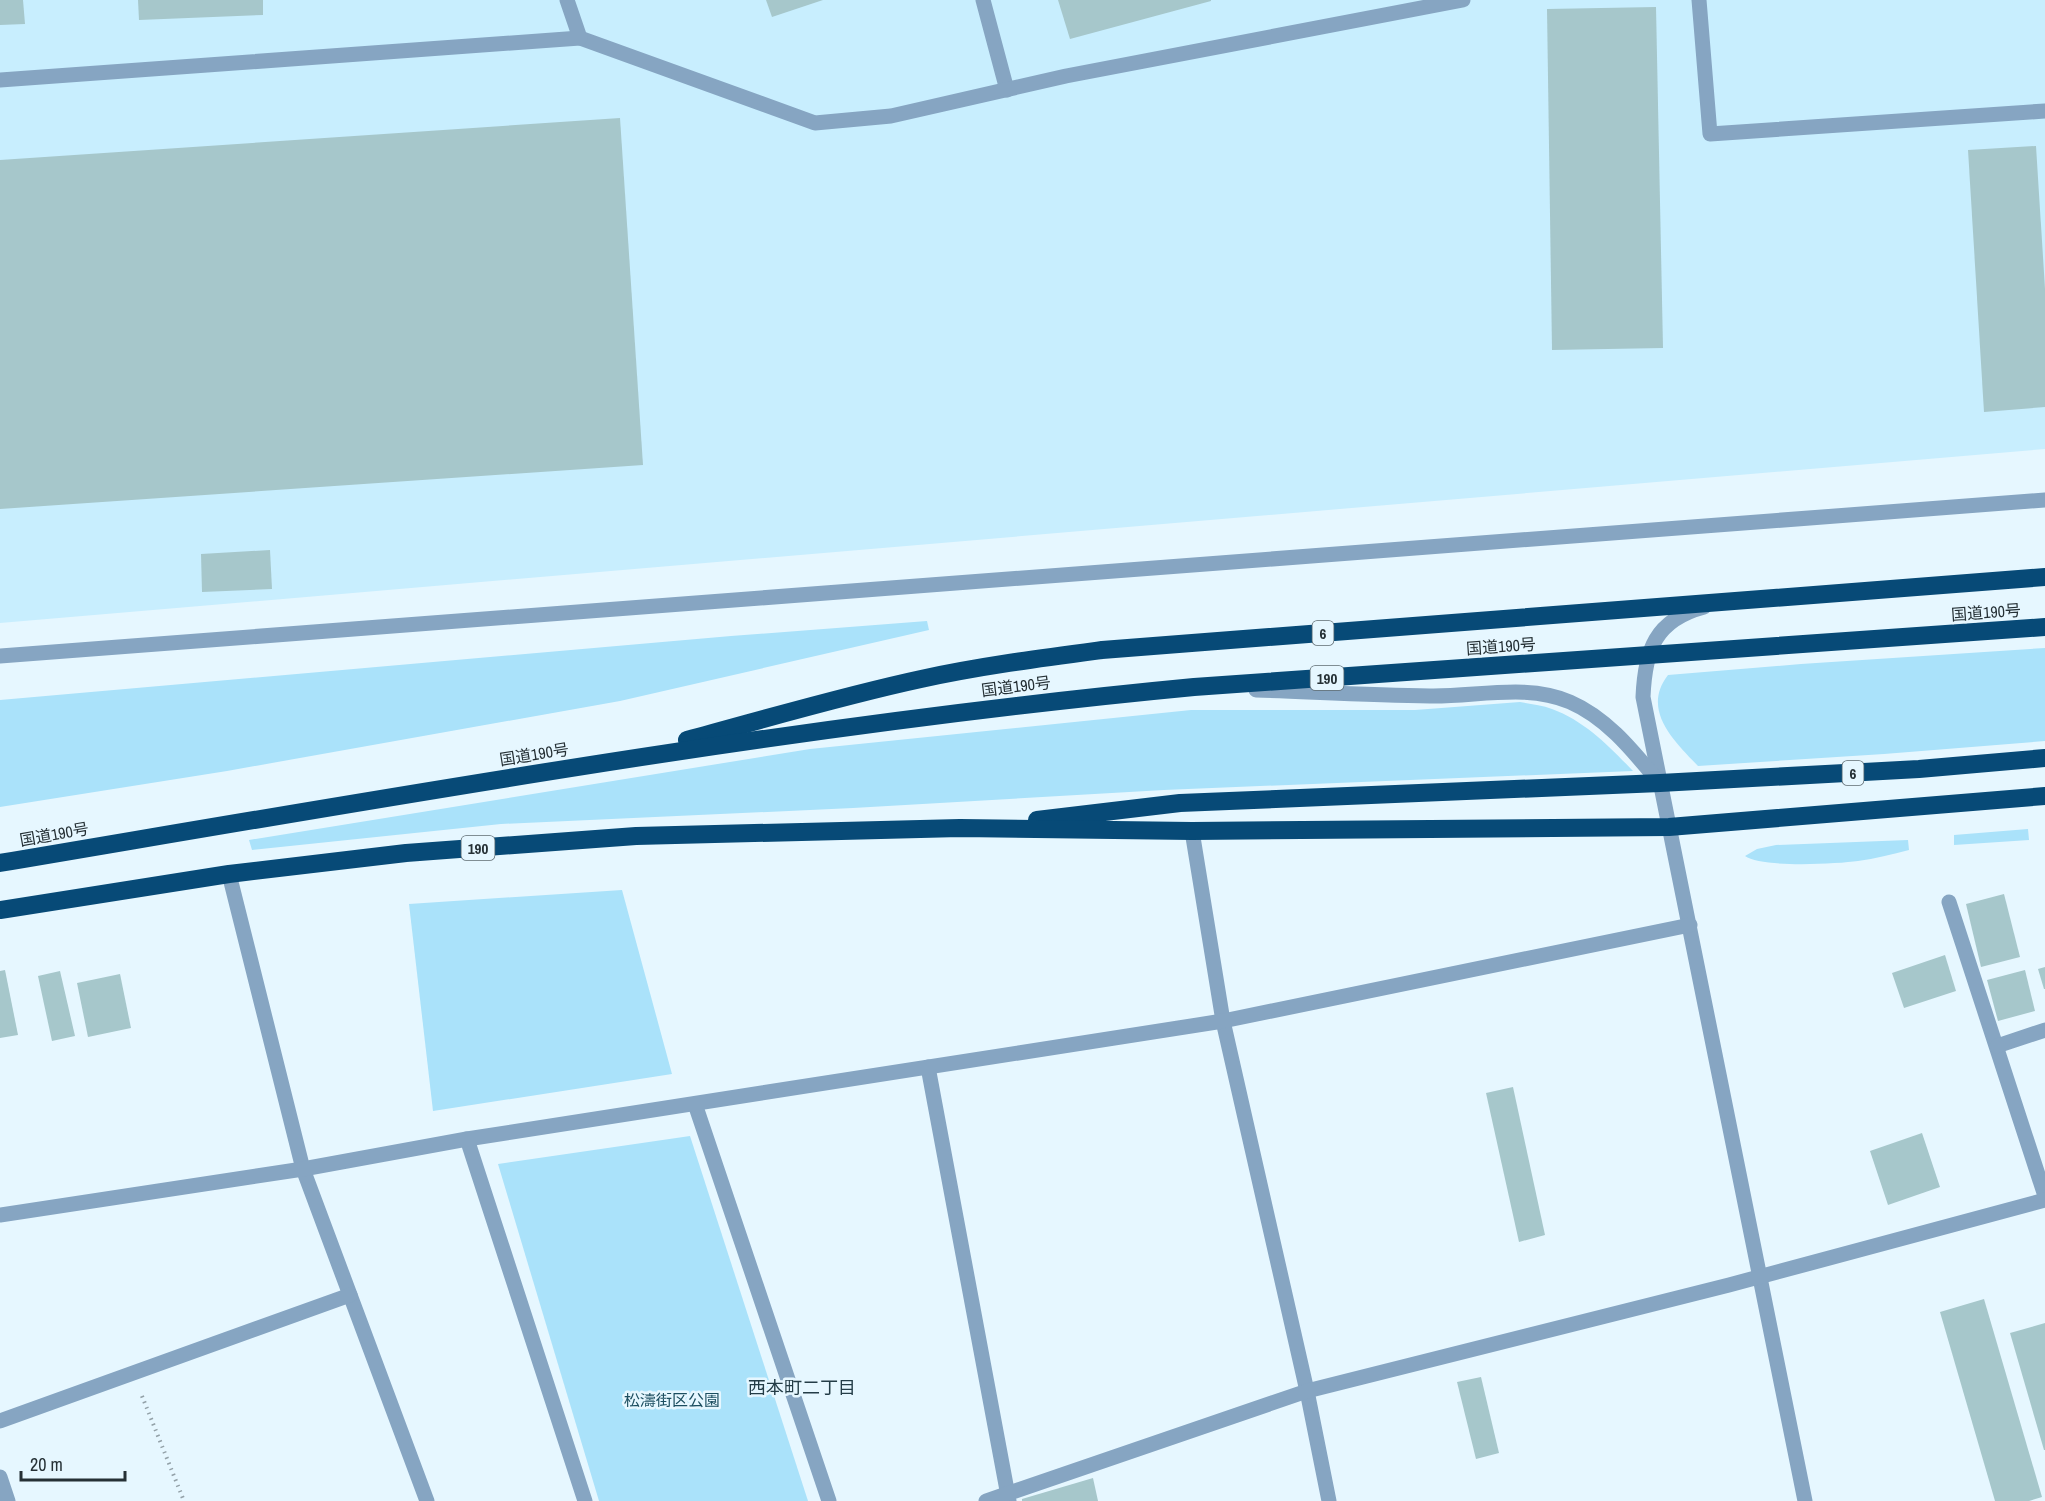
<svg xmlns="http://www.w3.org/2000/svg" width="2045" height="1501" viewBox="0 0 2045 1501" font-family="'Archivo Narrow','Noto Sans JP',sans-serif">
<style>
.built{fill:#c8eefe}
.green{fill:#aae2fa}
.building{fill:#a6c7cb}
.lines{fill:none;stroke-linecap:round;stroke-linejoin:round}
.path{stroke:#93a1a8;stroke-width:4;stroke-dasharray:1.5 4.5;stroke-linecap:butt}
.minor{stroke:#86a5c2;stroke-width:15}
.highway{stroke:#074a77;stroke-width:18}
.labels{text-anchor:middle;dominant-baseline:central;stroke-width:5;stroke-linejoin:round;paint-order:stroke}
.shield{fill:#e6f7ff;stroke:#5f6c72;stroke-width:1.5}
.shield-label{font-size:15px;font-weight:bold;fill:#253035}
.street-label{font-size:16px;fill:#253035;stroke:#e6f7ff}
.park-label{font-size:16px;fill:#1c4e60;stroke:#e6f7ff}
.neighbourhood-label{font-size:18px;fill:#243d47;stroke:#e6f7ff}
</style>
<rect width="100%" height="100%" fill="#e6f7ff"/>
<polygon class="built" points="0,0 2045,0 2045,449 0,623"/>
<g class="green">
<polygon points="927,621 929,630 620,701 227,771 0,807 0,700 731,636"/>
<path d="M 2045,648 L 2045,741 L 1884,754 L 1698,766 C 1674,741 1641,710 1668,675 L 1801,664 Z"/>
<path d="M 1520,702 C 1530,704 1542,705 1552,709 C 1585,721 1610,747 1633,771 L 1164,790 L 853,808 L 501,824 L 252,850 L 249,840 L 810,749 L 1191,710 L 1415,710 Z"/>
<polygon points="2028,829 2029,840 1954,845 1954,835"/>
<path d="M 1908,840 L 1909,850 C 1892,854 1875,859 1858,861 C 1836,864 1761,868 1745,856 L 1757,849 L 1776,845 Z"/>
<polygon points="622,890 672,1074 433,1111 409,904"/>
<polygon points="690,1136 808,1501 599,1501 498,1164"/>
</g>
<g class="building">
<polygon points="0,0 23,0 25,24 0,25"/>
<polygon points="138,0 263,0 263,15 139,20"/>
<polygon points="766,0 823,0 772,17"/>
<polygon points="1058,0 1211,0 1211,1 1070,39"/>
<polygon points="1656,7 1663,348 1552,350 1547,9"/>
<polygon points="620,118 643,465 0,509 0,160"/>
<polygon points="2036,146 2045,289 2045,407 1984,412 1968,150"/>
<polygon points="270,550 272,589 202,592 201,554"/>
<polygon points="2004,894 2020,957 1981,967 1966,904"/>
<polygon points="1945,955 1956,991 1904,1008 1892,973"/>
<polygon points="2045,967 2045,989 2044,989 2038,969"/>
<polygon points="5,970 18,1035 0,1038 0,971"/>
<polygon points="2025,970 2035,1011 1998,1021 1987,980"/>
<polygon points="60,971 75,1036 52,1041 38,976"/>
<polygon points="120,974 131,1028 88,1037 77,983"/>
<polygon points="1513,1087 1545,1235 1519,1242 1486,1093"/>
<polygon points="1922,1133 1940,1187 1888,1205 1870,1151"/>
<polygon points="1984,1299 2042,1497 2029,1501 1995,1501 1940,1312"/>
<polygon points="2045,1323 2045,1450 2044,1450 2010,1333"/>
<polygon points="1481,1377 1499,1453 1476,1459 1457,1382"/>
<polygon points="1093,1478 1098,1501 1022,1501 1022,1499"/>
</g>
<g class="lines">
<polyline class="path" points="142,1396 184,1501"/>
<g class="minor">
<polyline points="983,0 1007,90"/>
<polyline points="1699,0 1710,134 2045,111"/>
<polyline points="580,38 815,123 891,116 1066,76 1463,0"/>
<polyline points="0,80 580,38 567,0"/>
<path d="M 1704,607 C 1655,620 1645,650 1643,697 L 1805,1501"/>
<polyline points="0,656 2045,500"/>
<path d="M 1256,690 C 1314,692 1372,695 1430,696 C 1476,697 1527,683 1570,702 C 1607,718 1633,751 1658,781"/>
<polyline points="1192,831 1223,1021 1307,1391 1329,1501"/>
<polyline points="229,874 303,1169 427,1501"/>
<polyline points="1949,902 2045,1196"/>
<polyline points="1997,1046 2045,1030"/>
<polyline points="928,1067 1009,1501"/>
<polyline points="695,1104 829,1501"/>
<polyline points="467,1139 585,1501"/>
<polyline points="0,1215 303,1169 467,1139 1223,1021 1690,925"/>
<polyline points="0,1421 350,1295"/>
<polyline points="0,1477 8,1501"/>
<polyline points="986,1501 1307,1391 1729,1285 2045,1200"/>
</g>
<g class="highway">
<path d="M 687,740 C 765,719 842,696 921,679 C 981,666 1042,658 1102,650 L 2045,577"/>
<polyline points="1037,820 1180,803 1660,783 1919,769 2045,758"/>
<path d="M 0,863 C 397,796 793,725 1194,687 L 2045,627"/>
<polyline points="0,910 229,874 406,853 636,836 960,828 1192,831 1669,827 2045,796"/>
</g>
</g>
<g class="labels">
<g class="shield">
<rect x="1312.5" y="621" width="21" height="24" rx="4.5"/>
<rect x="1310.5" y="666" width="33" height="24" rx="4.5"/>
<rect x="1842.5" y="761" width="21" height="24" rx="4.5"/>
<rect x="461.5" y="836" width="33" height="24" rx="4.5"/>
</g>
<g class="shield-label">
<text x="1323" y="633">6</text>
<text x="1327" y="678">190</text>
<text x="1853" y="773">6</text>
<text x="478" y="848">190</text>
</g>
<g class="street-label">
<text transform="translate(1986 612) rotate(-4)">国道190号</text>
<text transform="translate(1501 646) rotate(-4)">国道190号</text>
<text transform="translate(1016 686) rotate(-7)">国道190号</text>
<text transform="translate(534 754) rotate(-9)">国道190号</text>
<text transform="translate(54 834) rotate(-10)">国道190号</text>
</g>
<g class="park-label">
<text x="672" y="1400">松濤街区公園</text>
</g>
<g class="neighbourhood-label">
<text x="802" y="1387">西本町二丁目</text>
</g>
</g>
<path d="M21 1471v9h104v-9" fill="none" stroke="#253035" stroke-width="3"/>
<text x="30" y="1471" font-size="18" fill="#253035" stroke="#e6f7ff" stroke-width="4.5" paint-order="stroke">20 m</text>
</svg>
